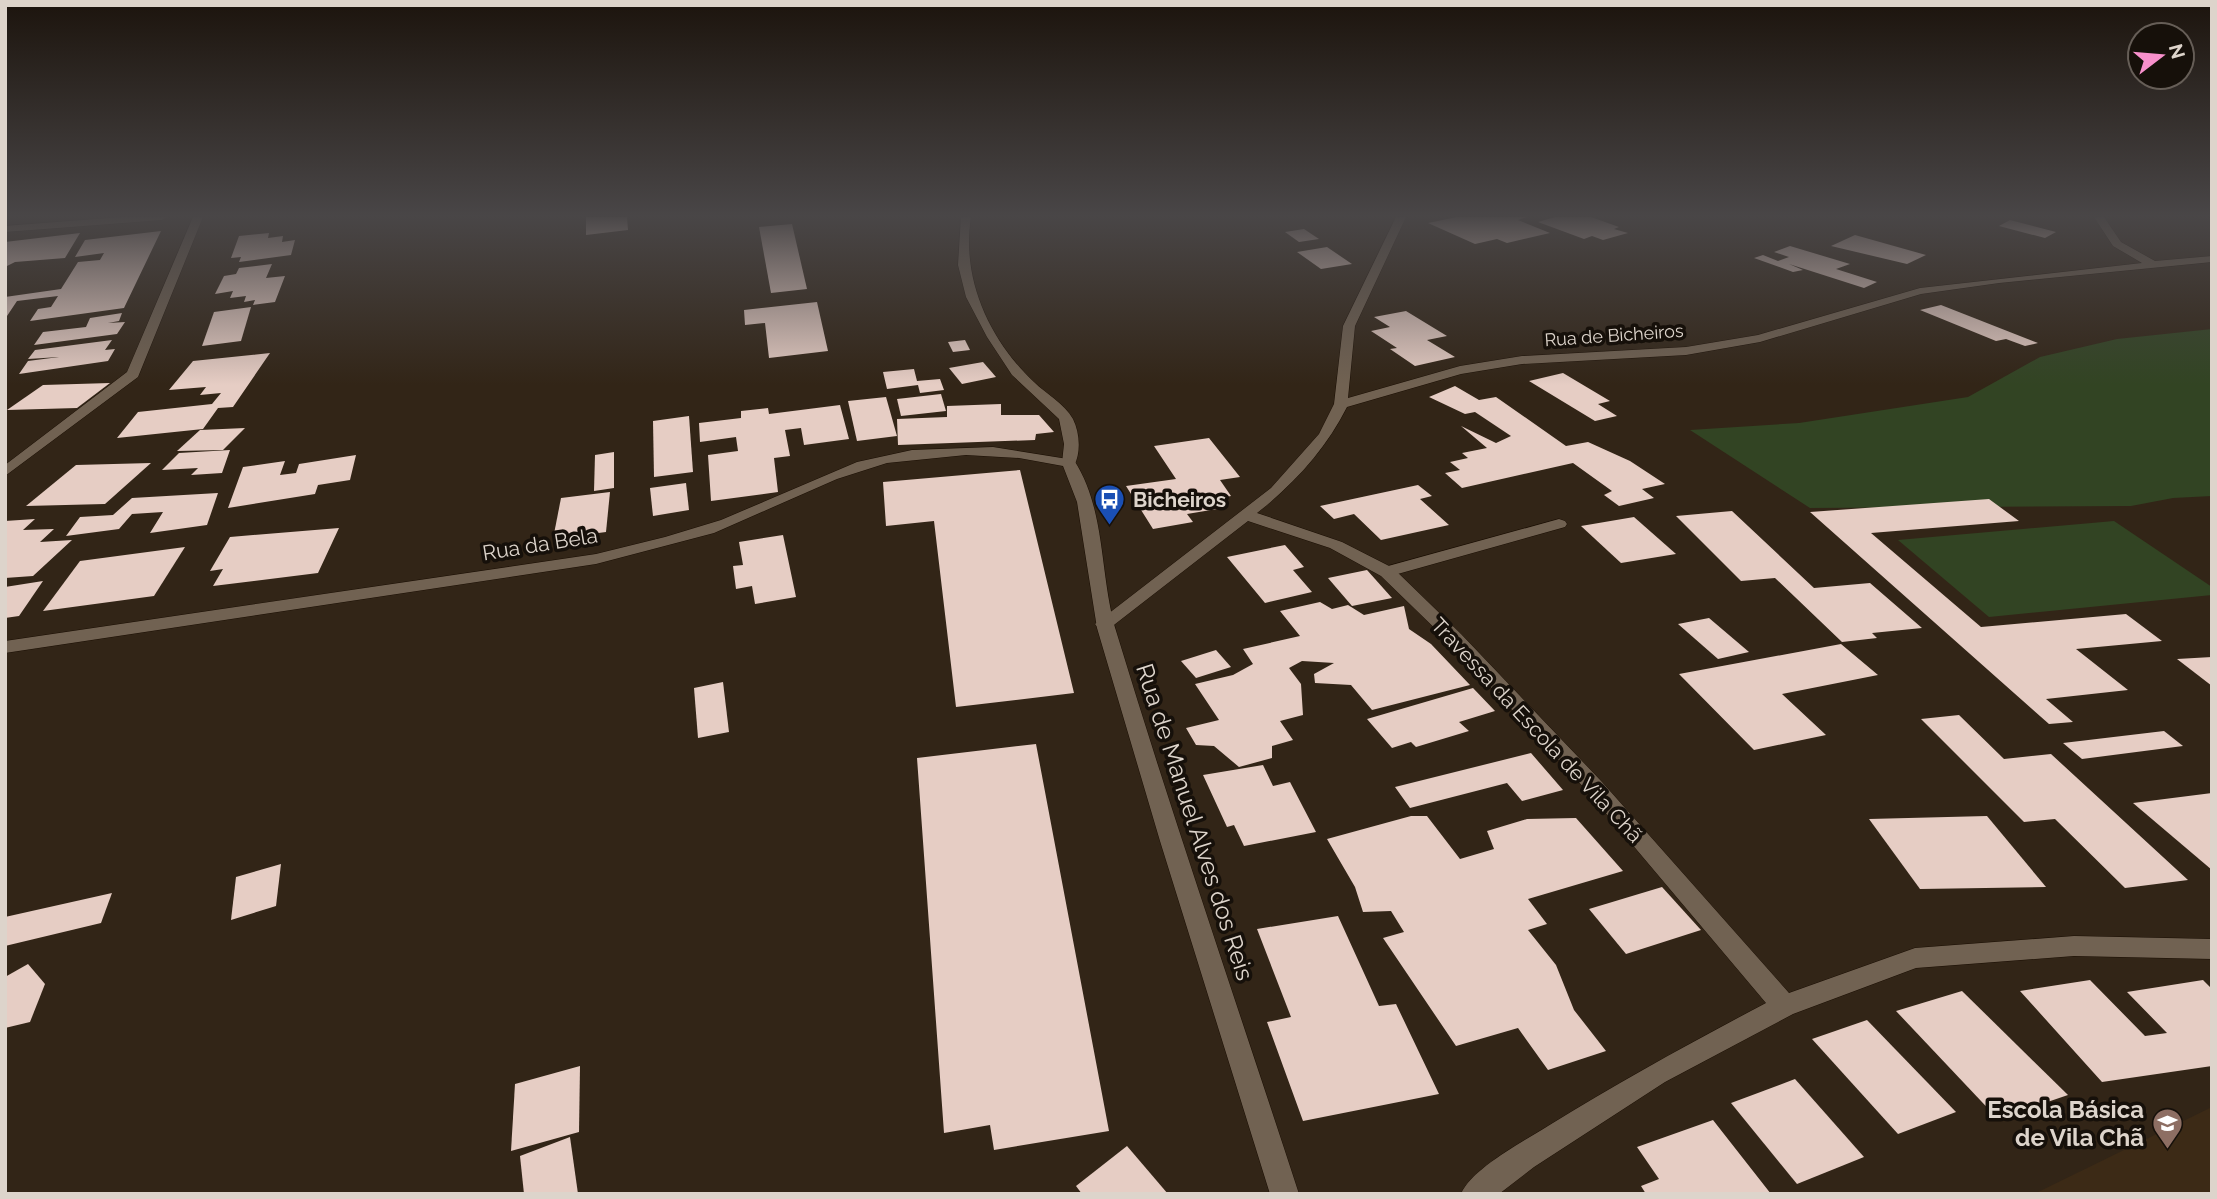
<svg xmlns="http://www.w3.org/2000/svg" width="2217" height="1199" viewBox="0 0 2217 1199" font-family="Raleway,sans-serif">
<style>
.built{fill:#3c2a16}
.green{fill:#324423}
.building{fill:#e6cdc4}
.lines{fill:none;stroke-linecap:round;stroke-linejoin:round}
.lane-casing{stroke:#1a0e03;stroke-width:1}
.street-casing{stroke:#1a0e03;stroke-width:1}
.secondary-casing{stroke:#1a0e03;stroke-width:1}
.lane{fill:#716252;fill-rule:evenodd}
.street{fill:#716252;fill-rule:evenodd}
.secondary{fill:#716252;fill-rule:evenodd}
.labels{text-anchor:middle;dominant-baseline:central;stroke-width:7;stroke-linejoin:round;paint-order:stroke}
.far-street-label{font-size:18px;fill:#ddd4cb;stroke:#16100a}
.poi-label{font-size:21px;font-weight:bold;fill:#ddd4cb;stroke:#16100a;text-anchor:start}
.street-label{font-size:21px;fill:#ddd4cb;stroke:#16100a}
.near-street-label{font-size:24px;fill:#ddd4cb;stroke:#16100a}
.near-poi-label{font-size:24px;font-weight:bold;fill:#ddd4cb;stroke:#16100a;text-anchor:end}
</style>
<rect width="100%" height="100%" fill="#322517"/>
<polygon class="built" points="2212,1107 2212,1194 2034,1194"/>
<g class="green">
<polygon points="2212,329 2212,496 2173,498 2131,506 1810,508 1690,430 1799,423 1968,397 2040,357 2117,339"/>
<polygon points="2114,521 2212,587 2212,595 1989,617 1898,540"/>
</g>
<g class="building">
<polygon points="586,217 627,217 628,230 586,235"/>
<polygon points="1457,217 1527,217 1518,220 1550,233 1507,243 1497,239 1475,244 1428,223"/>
<polygon points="1555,217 1591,217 1619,227 1614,229 1628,233 1603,240 1592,236 1584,239 1538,222"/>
<polygon points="2010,220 2056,232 2045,238 1999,226"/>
<polygon points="792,224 807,289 771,293 759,227"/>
<polygon points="1304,229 1319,239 1299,242 1285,232"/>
<polygon points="161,231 124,308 30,321 38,309 51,307 58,296 17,301 5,319 5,297 61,289 78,262 100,260 104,253 75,257 85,240"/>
<polygon points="80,233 65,258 15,262 5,267 5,242"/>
<polygon points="269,233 268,238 283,236 282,242 295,240 291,255 239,262 241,257 231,258 239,236"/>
<polygon points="1855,235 1926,255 1907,264 1831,246"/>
<polygon points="1790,246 1850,264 1836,269 1877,282 1864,288 1789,264 1803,270 1793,272 1754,258 1763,255 1778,261 1789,257 1774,252"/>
<polygon points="1327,247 1352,264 1321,269 1297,252"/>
<polygon points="272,264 266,278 285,276 275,302 253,305 255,300 244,302 246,296 230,298 233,291 215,294 224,276 236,274 239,268"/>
<polygon points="817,302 828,351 769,358 765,323 745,325 744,310"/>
<polygon points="1941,305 2038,343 2025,346 2006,339 1996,341 1920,310"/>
<polygon points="251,307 241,341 202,346 214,312"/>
<polygon points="1406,311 1447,336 1427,340 1455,357 1415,366 1390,349 1397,348 1371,331 1390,327 1374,317"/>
<polygon points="122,313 119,321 108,323 125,322 117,334 34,345 43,332 86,327 90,318"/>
<polygon points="112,340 105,350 115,349 108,361 19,374 28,361 59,357 28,359 35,350"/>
<polygon points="965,340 970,350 953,352 948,342"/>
<polygon points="270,353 233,407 218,408 203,429 117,438 138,412 212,404 221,393 200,395 206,387 169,390 193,361"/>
<polygon points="983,362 996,377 962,384 949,368"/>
<polygon points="914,369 917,381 940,379 944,390 920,393 918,385 887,389 883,372"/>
<polygon points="1563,373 1610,401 1598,404 1617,416 1595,421 1529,381"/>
<polygon points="110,383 77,408 7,410 43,385"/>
<polygon points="1455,386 1479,400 1496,397 1566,446 1588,442 1630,461 1665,484 1642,489 1654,498 1619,506 1604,495 1612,491 1573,463 1462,488 1445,473 1460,470 1450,462 1468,458 1462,453 1487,448 1461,426 1496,443 1511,436 1475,412 1465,414 1429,397"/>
<polygon points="941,394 946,411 901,416 897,399"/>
<polygon points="886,397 897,436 857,441 848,401"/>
<polygon points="1001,404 1001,415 1039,415 1054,432 1036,434 1035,440 898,445 897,419 947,417 947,406"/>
<polygon points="840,405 849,439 804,445 801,428 785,430 790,456 774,458 778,492 711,501 708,455 738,451 736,437 700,442 699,423 741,418 741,411 768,408 769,414"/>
<polygon points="689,416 693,472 654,477 653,421"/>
<polygon points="245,428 223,450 177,451 200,430"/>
<polygon points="1209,438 1240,477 1220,480 1231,496 1210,500 1217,509 1187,514 1193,522 1153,529 1126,486 1176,479 1154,446"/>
<polygon points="230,450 222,473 191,475 198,468 162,470 179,453"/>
<polygon points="614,452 614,488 594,491 595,455"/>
<polygon points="356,455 350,480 318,485 315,494 228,508 243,467 285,461 280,475 296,473 299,464"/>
<polygon points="151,463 105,504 26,506 76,465"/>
<polygon points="1020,470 1074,693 956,707 934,521 886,526 883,482"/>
<polygon points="686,483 689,510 653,516 650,488"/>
<polygon points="1418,485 1432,496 1420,499 1449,525 1381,540 1354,514 1334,519 1320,506"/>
<polygon points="610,492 606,532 553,539 561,498"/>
<polygon points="218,493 207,525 150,533 163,512 132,514 119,529 66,536 80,517 113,515 132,498"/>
<polygon points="1989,499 2019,521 1871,533 1981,627 2126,614 2162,641 2076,649 2128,690 2046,699 2073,722 2049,724 1810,512"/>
<polygon points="1732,511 1814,588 1870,583 1922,628 1872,633 1877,638 1842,642 1775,578 1741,581 1676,516"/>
<polygon points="1634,517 1676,554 1621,563 1581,526"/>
<polygon points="35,519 23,530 54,529 40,542 72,540 33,576 5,578 5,521"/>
<polygon points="339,528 318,573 213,586 223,569 210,571 230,537"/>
<polygon points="783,535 796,597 755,604 752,586 736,589 733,566 743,565 739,542"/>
<polygon points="1285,545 1304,567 1293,570 1312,592 1265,603 1227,557"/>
<polygon points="185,547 154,596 43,611 80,561"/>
<polygon points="1367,570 1392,598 1352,606 1328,578"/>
<polygon points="43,581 19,616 5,618 5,587"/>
<polygon points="1320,602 1332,609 1348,605 1364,615 1404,606 1409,629 1431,644 1470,685 1372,710 1351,685 1315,683 1314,674 1334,663 1302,661 1289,668 1301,684 1303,715 1280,721 1293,740 1272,746 1272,758 1239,767 1214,746 1196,745 1186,728 1219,720 1195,684 1233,675 1253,664 1243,649 1300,636 1280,611"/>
<polygon points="1709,618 1749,652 1718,659 1678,624"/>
<polygon points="1841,644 1878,675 1782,694 1826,735 1754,750 1679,674"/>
<polygon points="1216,650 1231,667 1196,678 1181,661"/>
<polygon points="2212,657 2212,686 2177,659"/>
<polygon points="723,682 729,732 698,738 694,688"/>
<polygon points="1473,688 1495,711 1459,722 1469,731 1416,747 1411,742 1392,748 1367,719"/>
<polygon points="1959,715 2004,759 2051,754 2188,880 2125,888 2055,819 2024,822 1921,719"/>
<polygon points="2164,731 2183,746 2082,759 2063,743"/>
<polygon points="1036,744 1109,1131 994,1150 990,1125 944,1133 917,758"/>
<polygon points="1531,753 1563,790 1522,801 1507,783 1410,808 1395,787"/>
<polygon points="1263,765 1273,786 1290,782 1316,832 1244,846 1234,825 1227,827 1203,775"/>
<polygon points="2212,793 2212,870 2133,803"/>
<polygon points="1411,816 1427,816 1460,859 1494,849 1487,831 1527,819 1576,818 1623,871 1528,899 1547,924 1528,930 1556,965 1574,1010 1606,1051 1548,1070 1518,1028 1456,1046 1383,938 1404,932 1391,911 1363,912 1355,887 1327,839"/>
<polygon points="1987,816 2046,887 1920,889 1869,819"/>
<polygon points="281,864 276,906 231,920 236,877"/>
<polygon points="1662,887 1701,930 1626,954 1589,909"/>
<polygon points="112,893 101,923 5,946 5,917"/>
<polygon points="1338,916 1379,1006 1396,1004 1439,1094 1303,1121 1267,1022 1291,1017 1257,929"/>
<polygon points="28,964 45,984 30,1022 5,1028 5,977"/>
<polygon points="2090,980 2145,1036 2167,1033 2127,992 2203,980 2212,989 2212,1066 2102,1082 2020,991"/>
<polygon points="1962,991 2068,1095 1998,1119 1896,1011"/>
<polygon points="1867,1020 1956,1112 1898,1134 1812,1039"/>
<polygon points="580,1066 579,1132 511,1151 515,1084"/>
<polygon points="1795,1079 1864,1157 1797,1184 1731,1103"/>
<polygon points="1713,1120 1771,1194 1646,1194 1641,1186 1659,1179 1637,1147"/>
<polygon points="570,1137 578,1194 524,1194 520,1156"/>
<polygon points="1127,1146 1168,1194 1082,1194 1076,1186"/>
</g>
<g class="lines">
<defs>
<polygon id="lane" points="1559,519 1565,521 1567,524 1565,527 1387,577 1379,572 1381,568"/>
<g id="street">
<polygon points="122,217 167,217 162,220 5,232 5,226"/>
<path d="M 961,217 L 971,217 C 961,278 989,340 1034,382 C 1046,394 1064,403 1073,419 C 1080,433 1081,453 1074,466 L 1069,467 L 1062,463 L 1064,444 L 1059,419 L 1012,375 L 987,337 L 966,297 L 958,265 Z"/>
<path d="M 1396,217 L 1406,217 L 1355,326 L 1348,398 L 1460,366 L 1522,356 L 1686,347 L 1758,335 L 1920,288 L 2142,263 L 2113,246 L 2094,217 L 2104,217 L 2121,242 L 2155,261 L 2212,256 L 2212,262 L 1999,283 L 1921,294 L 1760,342 L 1686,355 L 1522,364 L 1461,374 L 1347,407 C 1326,449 1294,484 1257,513 L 1342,542 L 1393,568 L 1461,634 L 1602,782 L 1789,993 L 1915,948 L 2074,936 L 2212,939 L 2212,959 L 2074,956 L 1916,968 L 1793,1014 L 1665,1082 L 1534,1167 L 1499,1194 L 1461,1194 C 1471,1169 1524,1141 1548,1126 C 1619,1082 1692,1042 1766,1003 L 1588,792 L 1449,642 L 1381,576 L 1330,548 L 1248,521 L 1110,628 L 1098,628 L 1095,624 L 1271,488 L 1319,434 L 1334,404 L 1343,326 Z"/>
</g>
<g id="secondary">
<polygon points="193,217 203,217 138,377 5,476 5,465 127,372"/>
<path d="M 993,447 L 1074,460 C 1107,511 1099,577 1117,634 C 1174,822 1238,1007 1299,1194 L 1270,1194 L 1160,841 L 1097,628 L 1077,502 L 1063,466 L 1019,458 L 966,455 L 887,463 L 837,479 L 714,533 L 596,564 L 5,653 L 5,641 L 596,554 L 665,537 L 721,520 L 857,462 L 912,450 Z"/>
</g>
</defs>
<use href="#lane" class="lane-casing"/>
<use href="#street" class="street-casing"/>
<use href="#secondary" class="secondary-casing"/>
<use href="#lane" class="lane"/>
<use href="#street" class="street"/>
<use href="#secondary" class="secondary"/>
</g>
<linearGradient id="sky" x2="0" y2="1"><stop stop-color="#1c140d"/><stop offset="0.56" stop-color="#494647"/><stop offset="1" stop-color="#494647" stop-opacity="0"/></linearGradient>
<rect width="2217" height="385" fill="url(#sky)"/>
<defs>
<symbol id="bus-pin" viewBox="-11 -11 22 30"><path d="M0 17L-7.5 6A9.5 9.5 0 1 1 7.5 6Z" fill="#1a4fb4" stroke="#16100a"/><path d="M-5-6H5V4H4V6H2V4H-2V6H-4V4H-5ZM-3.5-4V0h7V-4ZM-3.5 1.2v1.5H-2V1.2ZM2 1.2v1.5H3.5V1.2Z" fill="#fff"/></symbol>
<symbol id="school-pin" viewBox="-11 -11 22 30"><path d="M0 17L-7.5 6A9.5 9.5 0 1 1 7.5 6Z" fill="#8d6e63" stroke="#16100a"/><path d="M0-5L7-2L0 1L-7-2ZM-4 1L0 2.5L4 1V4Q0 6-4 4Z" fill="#fff"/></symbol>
</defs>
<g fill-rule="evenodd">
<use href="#bus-pin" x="1092" y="482" width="35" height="47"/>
<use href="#school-pin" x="2150" y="1106" width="35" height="47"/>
</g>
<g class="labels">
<g class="far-street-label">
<text transform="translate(1614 335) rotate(-4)">Rua de Bicheiros</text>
</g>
<g class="poi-label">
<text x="1133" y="499">Bicheiros</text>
</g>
<g class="street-label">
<text transform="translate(540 544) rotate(-9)">Rua da Bela</text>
<text transform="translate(1537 730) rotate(47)">Travessa da Escola de Vila Chã</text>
</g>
<g class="near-street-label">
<text transform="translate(1195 822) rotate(72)">Rua de Manuel Alves dos Reis</text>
</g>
<g class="near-poi-label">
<text x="2144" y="1109">Escola Básica<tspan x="2144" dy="28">de Vila Chã</tspan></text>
</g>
</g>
<rect width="2217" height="1199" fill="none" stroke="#ddd4cb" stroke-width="14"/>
<g transform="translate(2161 56) rotate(74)"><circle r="33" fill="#16100a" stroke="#665e57" stroke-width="2"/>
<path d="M0-5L12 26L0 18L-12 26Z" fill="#f890cc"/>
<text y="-10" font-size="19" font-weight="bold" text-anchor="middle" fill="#ddd4cb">N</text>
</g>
</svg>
